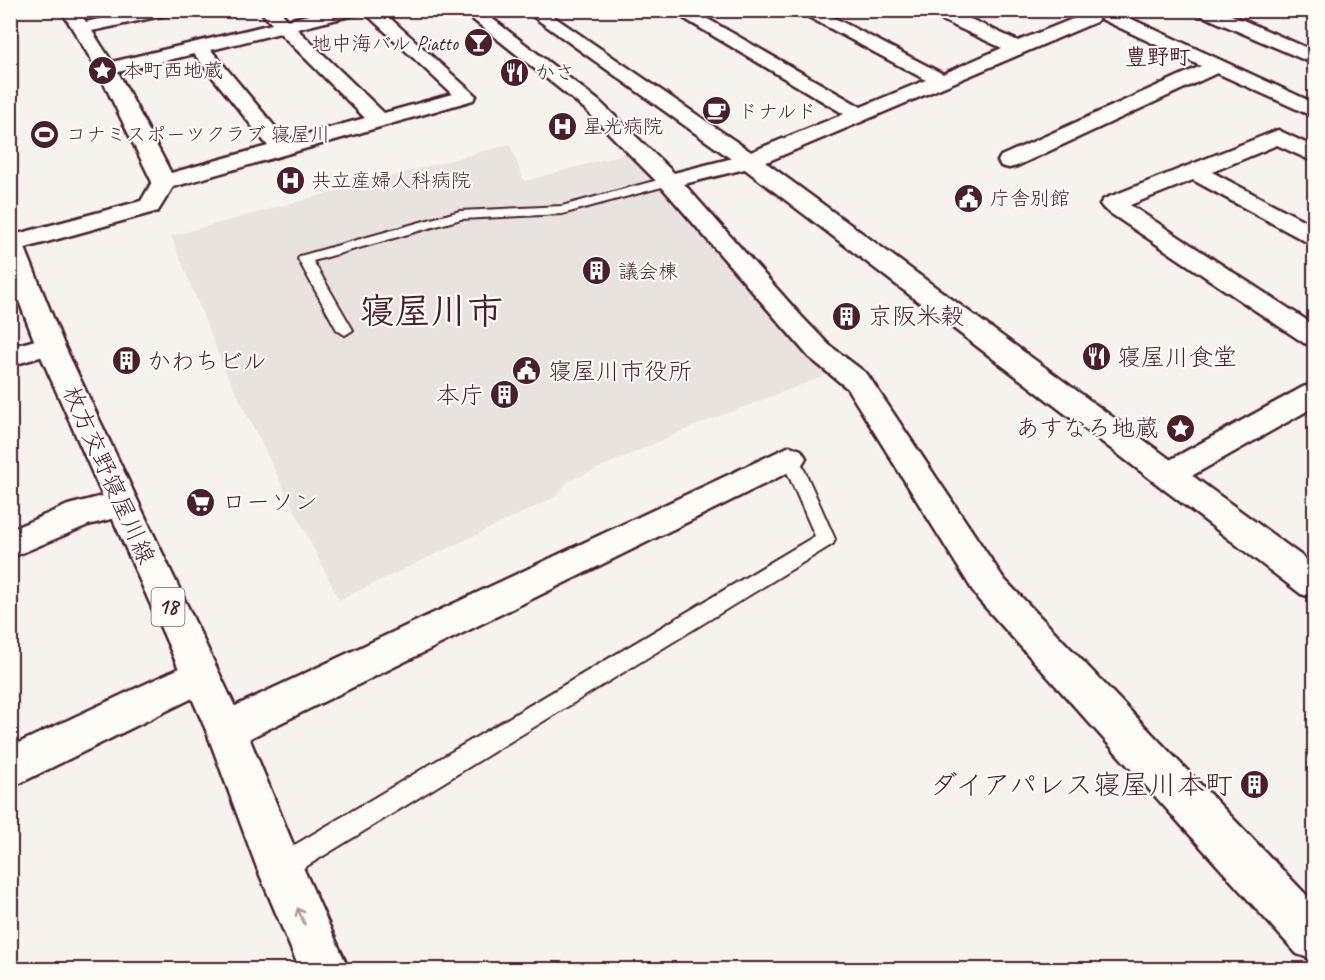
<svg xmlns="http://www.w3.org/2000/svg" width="1325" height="980" viewBox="0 0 1325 980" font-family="Caveat,'Klee One',sans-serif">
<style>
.built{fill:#e9e3e0}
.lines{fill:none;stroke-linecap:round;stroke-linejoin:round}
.service-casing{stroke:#4a1f2b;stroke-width:4}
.minor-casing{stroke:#4a1f2b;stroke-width:5}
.tertiary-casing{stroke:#4a1f2b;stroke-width:5}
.primary-casing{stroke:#4a1f2b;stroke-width:5}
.service{fill:#fdfcf7;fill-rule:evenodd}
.minor{fill:#fdfcf7;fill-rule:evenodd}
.tertiary{fill:#fdfcf7;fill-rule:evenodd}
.primary{fill:#fdfcf7;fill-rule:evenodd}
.oneway{stroke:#ac999b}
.labels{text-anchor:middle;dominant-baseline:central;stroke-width:4.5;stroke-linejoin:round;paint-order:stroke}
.far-poi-label{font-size:20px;fill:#4a1f2b;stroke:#fdfcf7;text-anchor:start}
.far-neighbourhood-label{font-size:22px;font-weight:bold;fill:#4a1f2b;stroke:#fdfcf7}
.shield{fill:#fdfcf7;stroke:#806168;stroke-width:1.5}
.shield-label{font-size:22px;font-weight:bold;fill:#4a1f2b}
.poi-label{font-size:24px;fill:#4a1f2b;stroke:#fdfcf7;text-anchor:start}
.street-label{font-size:24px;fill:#4a1f2b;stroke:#fdfcf7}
.near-poi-label{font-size:28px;fill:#4a1f2b;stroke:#fdfcf7;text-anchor:end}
.town-label{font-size:36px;font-weight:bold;fill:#4a1f2b;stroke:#fdfcf7}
</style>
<rect width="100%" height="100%" fill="#f6f3ef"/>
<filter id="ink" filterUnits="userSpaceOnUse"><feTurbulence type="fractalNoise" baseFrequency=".0167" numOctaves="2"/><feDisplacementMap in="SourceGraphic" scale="12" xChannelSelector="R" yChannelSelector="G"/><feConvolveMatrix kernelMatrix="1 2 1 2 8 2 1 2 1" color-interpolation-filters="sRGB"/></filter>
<g filter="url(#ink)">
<polygon class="built" points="510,144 524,181 628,153 670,193 832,373 692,427 567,482 556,497 339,600 224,368 171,236"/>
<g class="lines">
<defs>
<g id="service">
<polygon points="669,177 673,178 675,181 673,184 562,214 461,219 313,261 353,330 345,335 337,330 298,259 300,256 460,211 562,206"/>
<polygon points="790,452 796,454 799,458 835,539 833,544 289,877 280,880 271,877 268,868 271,859 815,536 781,458 784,454"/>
</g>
<g id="minor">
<path d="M 61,10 L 78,10 L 86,22 L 137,10 L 172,10 L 170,14 L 92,31 L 112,62 L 272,24 L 263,14 L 266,10 L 279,10 L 288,20 L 328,10 L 360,10 L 358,14 L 297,29 L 384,113 L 452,94 L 362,10 L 381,10 L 476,96 L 473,100 L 173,187 L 158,211 L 11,252 L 10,236 L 141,201 L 152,182 L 97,69 ZM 280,33 L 365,118 L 286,140 L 211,50 ZM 194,54 L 268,146 L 171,173 L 118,72 Z"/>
<polygon points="461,10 481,10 599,101 674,173 741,156 844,114 670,10 692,10 861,107 926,80 796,10 819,10 943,74 1002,48 929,14 927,10 951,10 1018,41 1075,18 1064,10 1088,10 1094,13 1096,10 1112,10 1314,103 1314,117 1217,73 1017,166 1009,168 1001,166 998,161 1001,156 1201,66 1099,18 1096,22 757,166 684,184 802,317 829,345 867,374 1004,579 1314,903 1314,960 1297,954 978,599 847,388 809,357 661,186 585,109"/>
<polygon points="1196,10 1220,10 1314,51 1314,64 1198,14"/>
<polygon points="1278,130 1314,147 1314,162 1277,145 1212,172 1314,226 1314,243 1305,241 1193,180 1130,205 1314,325 1314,346 1304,343 1104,209 1100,204 1104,199"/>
<polygon points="50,336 60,339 64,345 60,351 10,366 10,347"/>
<polygon points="1314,384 1314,407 1179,483 1168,487 1157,483 1152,475 1157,467 1303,387"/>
<polygon points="790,446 801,450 806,458 801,466 240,743 226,749 212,743 206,730 212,717"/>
<polygon points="122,491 134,495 139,504 134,513 88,525 10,558 10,530 68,505"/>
<polygon points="199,659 213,664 218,676 213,688 10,788 10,747"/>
</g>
<polygon id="tertiary" points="524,10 544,10 757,156 1314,565 1314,598 1301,594 741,166"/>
<polygon id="primary" points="10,236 19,238 23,243 64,345 246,730 297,854 349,970 300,970 257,868 206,730 36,345 10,278"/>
</defs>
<use href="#service" class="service-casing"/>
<use href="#minor" class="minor-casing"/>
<use href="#tertiary" class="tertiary-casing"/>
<use href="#primary" class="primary-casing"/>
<use href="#service" class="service"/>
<use href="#minor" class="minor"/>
<use href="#tertiary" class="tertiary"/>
<use href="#primary" class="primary"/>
</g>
<defs><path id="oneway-shaft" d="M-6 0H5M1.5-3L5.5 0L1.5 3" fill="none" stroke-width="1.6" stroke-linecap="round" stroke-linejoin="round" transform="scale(1.5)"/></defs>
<use class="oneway" href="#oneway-shaft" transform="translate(301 916) rotate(-114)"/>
</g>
<defs>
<symbol id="bar-disc" viewBox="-11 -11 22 22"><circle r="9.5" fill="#4a1f2b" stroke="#fdfcf7"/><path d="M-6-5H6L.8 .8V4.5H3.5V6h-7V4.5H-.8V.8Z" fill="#fff"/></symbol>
<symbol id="sight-disc" viewBox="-11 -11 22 22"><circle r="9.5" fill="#4a1f2b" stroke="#fdfcf7"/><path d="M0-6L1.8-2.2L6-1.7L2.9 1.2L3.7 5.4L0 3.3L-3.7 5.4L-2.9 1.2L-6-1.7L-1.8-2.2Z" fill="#fff"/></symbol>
<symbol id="restaurant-disc" viewBox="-11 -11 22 22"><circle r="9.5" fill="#4a1f2b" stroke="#fdfcf7"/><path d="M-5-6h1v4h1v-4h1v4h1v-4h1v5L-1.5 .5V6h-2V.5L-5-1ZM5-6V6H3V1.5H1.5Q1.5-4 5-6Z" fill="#fff"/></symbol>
<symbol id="cafe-disc" viewBox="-11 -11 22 22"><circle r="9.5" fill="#4a1f2b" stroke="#fdfcf7"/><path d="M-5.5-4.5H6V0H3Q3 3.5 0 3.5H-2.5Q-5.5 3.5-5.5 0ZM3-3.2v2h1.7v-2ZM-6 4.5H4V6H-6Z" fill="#fff"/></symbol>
<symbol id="hospital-disc" viewBox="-11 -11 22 22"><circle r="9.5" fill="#4a1f2b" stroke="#fdfcf7"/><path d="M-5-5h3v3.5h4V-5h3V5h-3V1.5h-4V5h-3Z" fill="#fff"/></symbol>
<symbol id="stadium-disc" viewBox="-11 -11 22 22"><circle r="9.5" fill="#4a1f2b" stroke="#fdfcf7"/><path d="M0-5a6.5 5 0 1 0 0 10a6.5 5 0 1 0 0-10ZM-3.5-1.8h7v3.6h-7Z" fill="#fff"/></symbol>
<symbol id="civic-disc" viewBox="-11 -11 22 22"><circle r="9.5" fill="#4a1f2b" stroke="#fdfcf7"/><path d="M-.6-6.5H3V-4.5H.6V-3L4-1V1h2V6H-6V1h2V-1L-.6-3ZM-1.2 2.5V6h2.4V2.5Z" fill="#fff"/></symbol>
<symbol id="building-disc" viewBox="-11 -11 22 22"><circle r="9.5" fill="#4a1f2b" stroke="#fdfcf7"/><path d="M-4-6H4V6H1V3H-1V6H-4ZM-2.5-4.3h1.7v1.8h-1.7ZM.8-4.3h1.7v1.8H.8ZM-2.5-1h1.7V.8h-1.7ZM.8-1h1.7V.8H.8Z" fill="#fff"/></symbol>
<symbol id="supermarket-disc" viewBox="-11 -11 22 22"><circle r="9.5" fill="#4a1f2b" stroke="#fdfcf7"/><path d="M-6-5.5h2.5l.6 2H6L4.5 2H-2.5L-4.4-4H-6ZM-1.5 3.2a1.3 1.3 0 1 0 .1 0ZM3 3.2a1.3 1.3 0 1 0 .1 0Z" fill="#fff"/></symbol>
</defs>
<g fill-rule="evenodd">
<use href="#bar-disc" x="462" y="26" width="33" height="33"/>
<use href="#sight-disc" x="86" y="54" width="33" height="33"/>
<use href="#restaurant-disc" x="498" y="56" width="33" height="33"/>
<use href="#cafe-disc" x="700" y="94" width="33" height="33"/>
<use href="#hospital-disc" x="546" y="110" width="33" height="33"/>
<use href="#stadium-disc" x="28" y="118" width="33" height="33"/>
<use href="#hospital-disc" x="274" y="164" width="33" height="33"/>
<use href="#civic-disc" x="952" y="182" width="33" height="33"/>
<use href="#building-disc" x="580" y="254" width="33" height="33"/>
<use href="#building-disc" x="830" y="300" width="33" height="33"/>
<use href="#restaurant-disc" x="1080" y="340" width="33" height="33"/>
<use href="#building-disc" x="110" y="344" width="33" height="33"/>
<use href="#civic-disc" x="510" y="354" width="33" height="33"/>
<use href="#building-disc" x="488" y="378" width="33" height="33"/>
<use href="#sight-disc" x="1164" y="412" width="33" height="33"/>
<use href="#supermarket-disc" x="184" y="486" width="33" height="33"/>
<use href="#building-disc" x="1238" y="768" width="33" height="33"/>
</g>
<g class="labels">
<g class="far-poi-label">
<text x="458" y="43" text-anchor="end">地中海バル Piatto</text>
<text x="123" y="70">本町西地蔵</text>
<text x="535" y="72">かさ</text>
<text x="738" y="111">ドナルド</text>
<text x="583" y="126">星光病院</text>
<text x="66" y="134">コナミスポーツクラブ 寝屋川</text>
<text x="311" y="180">共立産婦人科病院</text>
<text x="990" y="198">庁舎別館</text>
<text x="618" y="271">議会棟</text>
</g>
<g class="far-neighbourhood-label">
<text x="1158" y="57">豊野町</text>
</g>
<rect class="shield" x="151.5" y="588" width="33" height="38" rx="4.5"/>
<g class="shield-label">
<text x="168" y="607">18</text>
</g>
<g class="poi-label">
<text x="868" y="316">京阪米穀</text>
<text x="1117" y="357">寝屋川食堂</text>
<text x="147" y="361">かわちビル</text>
<text x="548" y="371">寝屋川市役所</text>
<text x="484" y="395" text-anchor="end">本庁</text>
<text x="1159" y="428" text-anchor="end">あすなろ地蔵</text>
<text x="222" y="502">ローソン</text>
</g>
<g class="street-label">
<text transform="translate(109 475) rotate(66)">枚方交野寝屋川線</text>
</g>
<g class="near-poi-label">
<text x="1233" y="784">ダイアパレス寝屋川本町</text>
</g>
<g class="town-label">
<text x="431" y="311">寝屋川市</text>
</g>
</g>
<rect width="1325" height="980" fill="none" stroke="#fdfcf7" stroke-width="36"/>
<rect x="18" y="18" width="1289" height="944" fill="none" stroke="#4a1f2b" stroke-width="2" filter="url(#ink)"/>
</svg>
